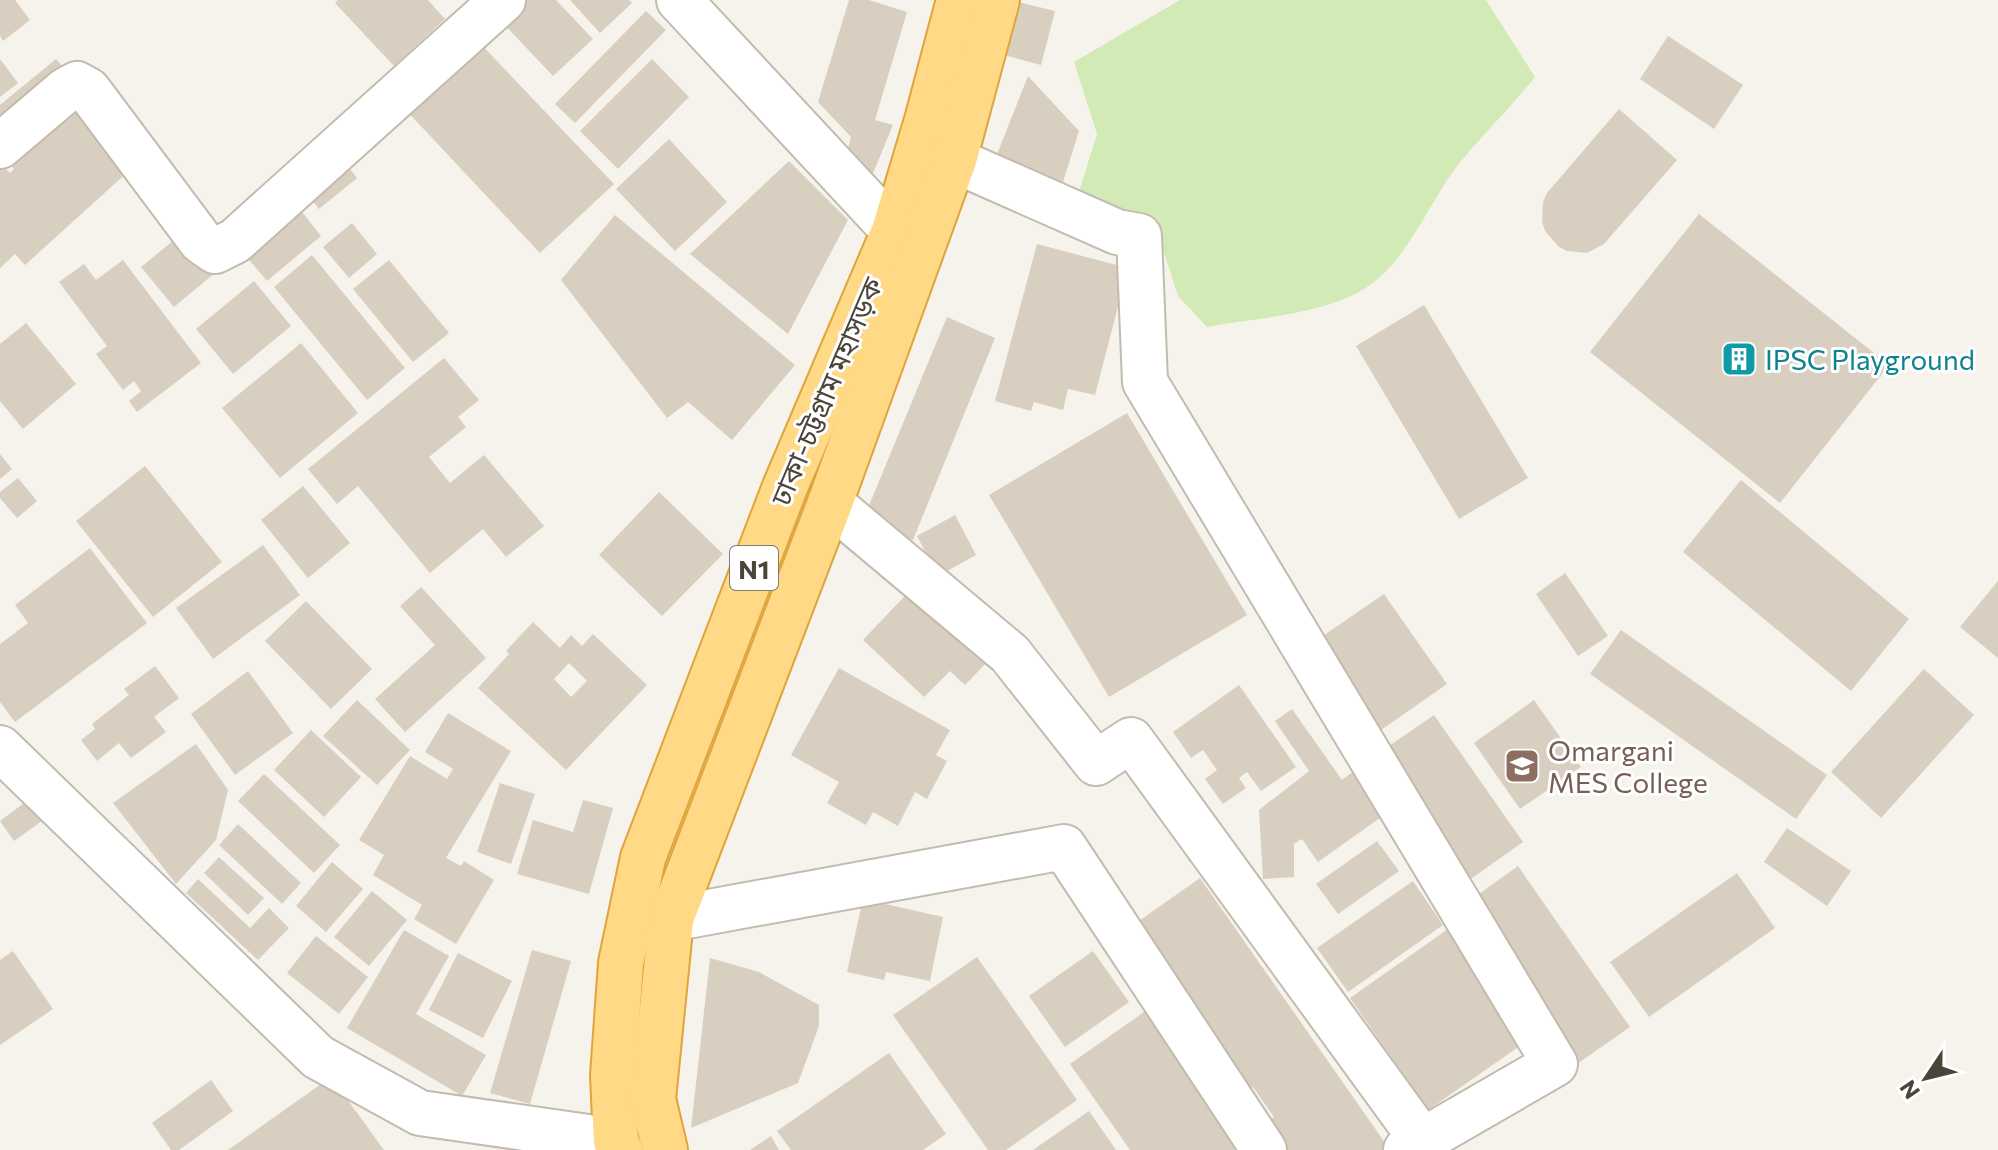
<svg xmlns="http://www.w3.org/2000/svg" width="1998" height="1150" viewBox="0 0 1998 1150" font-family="Commissioner,'Noto Sans Bengali',sans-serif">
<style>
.green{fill:#d2eab5}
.building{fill:#d8cfc1;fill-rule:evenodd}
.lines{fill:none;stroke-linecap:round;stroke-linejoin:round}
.minor-casing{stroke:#c2bbae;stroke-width:48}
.trunk-casing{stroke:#e0a43c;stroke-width:48}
.minor{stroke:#fff;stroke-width:44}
.trunk{stroke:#ffd985;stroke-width:44}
.labels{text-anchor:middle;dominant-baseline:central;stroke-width:6;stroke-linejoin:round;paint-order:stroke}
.shield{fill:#fff;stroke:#817c74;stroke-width:2}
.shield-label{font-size:26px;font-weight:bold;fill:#4b4439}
.culture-label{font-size:28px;fill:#0d838f;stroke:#fff;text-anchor:start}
.street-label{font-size:28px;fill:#4b4439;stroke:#fff}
.education-label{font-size:28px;fill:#785e54;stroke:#fff;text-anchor:start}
</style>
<rect width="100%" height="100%" fill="#f6f3ec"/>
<path class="green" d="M 1180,0 L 1486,0 L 1535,77 C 1512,106 1486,131 1462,160 C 1425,204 1407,271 1351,296 C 1307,316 1254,318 1207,327 L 1178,296 L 1159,237 L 1077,198 L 1097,134 L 1074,62 Z"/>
<g class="building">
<polygon points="0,0 15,0 30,20 3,41 0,36"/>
<polygon points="338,0 428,0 445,19 394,66 335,3"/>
<polygon points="515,0 556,0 593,39 553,76 497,17"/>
<polygon points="570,0 629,0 632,3 600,33"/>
<polygon points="849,0 869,0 907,12 875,120 893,125 864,195 845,161 851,137 818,102"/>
<polygon points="1014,1 1055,11 1041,65 1000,54"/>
<polygon points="646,11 666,30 575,123 555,104"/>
<polygon points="1668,36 1743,85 1714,129 1640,79"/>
<polygon points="475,38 614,184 540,253 403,107"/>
<polygon points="0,59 18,83 0,97"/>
<polygon points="56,59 71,76 0,135 0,105"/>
<polygon points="652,59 689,97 618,169 580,131"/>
<polygon points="1028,76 1079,131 1058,198 990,172"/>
<polygon points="71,102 131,169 25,265 15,254 0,268 0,166 2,165 10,173 14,169 7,160"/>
<polygon points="1619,109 1677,160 1604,244 1587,253 1567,251 1558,246 1545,231 1542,222 1543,202 1547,193"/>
<polygon points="669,139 727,202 675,251 616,189"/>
<polygon points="339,155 357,178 319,209 301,187"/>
<polygon points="789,161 848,220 788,334 690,254"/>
<polygon points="299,208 321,236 267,281 244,254"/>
<polygon points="1699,214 1889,365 1780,503 1590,352"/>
<polygon points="615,215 795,365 732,440 688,402 667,418 561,280"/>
<polygon points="352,223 377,254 349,278 323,247"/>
<polygon points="184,232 216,272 174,307 141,267"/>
<polygon points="1037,244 1128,268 1095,395 1068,389 1063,410 1034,402 1031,411 995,401"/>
<polygon points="312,255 405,368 367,400 274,287"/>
<polygon points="123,260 201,363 137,412 129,401 141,391 134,381 123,390 96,354 107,346 59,282 84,264 96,280"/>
<polygon points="389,260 449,333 413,362 353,289"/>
<polygon points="254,281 291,326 233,374 196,329"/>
<polygon points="1424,305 1528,478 1459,519 1356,346"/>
<polygon points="947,317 995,338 913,540 863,520"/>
<polygon points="26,323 76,384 23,429 0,401 0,344"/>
<polygon points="301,343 358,413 280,478 222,408"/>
<polygon points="444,358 479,400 458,417 466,427 429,457 450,483 484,455 544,526 506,557 483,529 430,573 358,486 337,504 308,469"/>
<polygon points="1127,413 1247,615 1109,697 989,495"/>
<polygon points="0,454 12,469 0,479"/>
<polygon points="145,466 222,562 153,617 76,521"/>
<polygon points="18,478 37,501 17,518 0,498 0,492"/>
<polygon points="1741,480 1909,619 1851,691 1683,552"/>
<polygon points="303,486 350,543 308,578 261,520"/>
<polygon points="659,492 723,554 662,616 599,555"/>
<polygon points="955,515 976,555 938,576 917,536"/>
<polygon points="263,545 300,595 213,659 176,608"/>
<polygon points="90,548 147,623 15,722 0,702 0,644 28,623 15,605"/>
<polygon points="1565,573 1608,636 1578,656 1536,594"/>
<polygon points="1998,581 1998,658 1960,627"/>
<polygon points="918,582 995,654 965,685 950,671 924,697 863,640"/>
<polygon points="421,587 486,658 405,732 375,699 435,645 400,606"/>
<polygon points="1384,594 1447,684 1381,730 1317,640"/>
<polygon points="306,601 372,669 331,709 265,641"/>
<path d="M 533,622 L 560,648 L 571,635 L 582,646 L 593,634 L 647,685 L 566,770 L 478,688 L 509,654 L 506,651 ZM 569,663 L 587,681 L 571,697 L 554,679 Z"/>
<polygon points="1621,630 1827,775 1796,819 1590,674"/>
<polygon points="155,666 179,698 154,717 166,732 131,758 119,743 97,761 81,740 95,729 92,724 129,695 124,689"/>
<polygon points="839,668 950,730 936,755 947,761 927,799 915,792 898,826 873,812 866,825 827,803 839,782 791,755"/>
<polygon points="1924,669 1974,715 1881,818 1831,772"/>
<polygon points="248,671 293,733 235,775 191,714"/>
<polygon points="1239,685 1296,767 1261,791 1247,772 1239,778 1246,788 1223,804 1205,779 1217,770 1203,750 1191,758 1173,732"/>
<polygon points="357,700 410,750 377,785 323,736"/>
<polygon points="1534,700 1581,767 1520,809 1474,743"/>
<polygon points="1292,709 1342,780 1354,771 1384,815 1318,862 1302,839 1294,844 1294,877 1263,879 1259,810 1309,771 1275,721"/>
<polygon points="448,713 511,751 446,858 461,866 464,861 494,880 456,944 414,919 422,905 373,875 384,855 359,840 410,756 447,779 453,769 425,752"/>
<polygon points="1434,715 1523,842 1465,883 1376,755"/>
<polygon points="311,730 361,777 324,817 274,770"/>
<polygon points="196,744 228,790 216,840 176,884 113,803"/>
<polygon points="264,774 340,845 314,873 238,801"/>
<polygon points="500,783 535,794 511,864 477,852"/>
<polygon points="35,795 49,816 14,841 0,821"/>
<polygon points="583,800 613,808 589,894 517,874 533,820 573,832"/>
<polygon points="238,824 301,883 282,904 219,845"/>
<polygon points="1787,828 1851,871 1827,906 1764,862"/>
<polygon points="1377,841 1399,871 1338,914 1316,884"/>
<polygon points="219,857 264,898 248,915 204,873"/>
<polygon points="332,862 363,889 326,932 296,906"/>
<polygon points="1518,866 1630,1027 1577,1064 1465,904"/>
<polygon points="1737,873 1775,928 1649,1017 1610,962"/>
<polygon points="1200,878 1388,1147 1383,1150 1279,1150 1262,1126 1274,1117 1253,1087 1241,1096 1126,930"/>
<polygon points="198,879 250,928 269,908 289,928 258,960 186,893"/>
<polygon points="1413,881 1443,925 1348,992 1317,948"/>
<polygon points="372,891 407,920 369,966 334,937"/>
<polygon points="863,899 943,917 930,981 886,972 884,980 847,972"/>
<polygon points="1448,929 1527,1041 1428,1110 1350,998"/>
<polygon points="404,930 449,956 416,1014 486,1055 462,1096 347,1028"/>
<polygon points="316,936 368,977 339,1014 287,973"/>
<polygon points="532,950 571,961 530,1104 490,1093"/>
<polygon points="13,951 53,1009 0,1045 0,960"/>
<polygon points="1093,951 1129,1002 1065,1047 1029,996"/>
<polygon points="458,953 512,981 483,1038 429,1010"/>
<polygon points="977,957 1077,1100 1006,1150 988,1150 893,1015"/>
<polygon points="710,958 759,972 819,1005 819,1026 798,1083 691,1128"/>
<polygon points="1154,1005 1256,1150 1130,1150 1070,1064"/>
<polygon points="889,1053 946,1134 923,1150 791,1150 777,1131"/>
<polygon points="331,1077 384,1150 228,1150"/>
<polygon points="211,1080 233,1111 179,1150 171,1150 152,1123"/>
<polygon points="1089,1111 1116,1150 1033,1150"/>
<polygon points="771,1136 779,1150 750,1150"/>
</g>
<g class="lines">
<defs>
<g id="minor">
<polyline points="679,0 894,231 926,237"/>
<polyline points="0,146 66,90 77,84 88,90 201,241 215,251 235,241 503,0"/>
<polyline points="954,160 1117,232 1139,236 1145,382 1555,1064 1406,1150"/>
<polyline points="830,503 1010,654 1096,763 1131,740 1422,1140"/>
<polyline points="0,748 318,1057 420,1113 616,1141"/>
<polyline points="671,919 1064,847 1264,1150"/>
</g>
<g id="trunk">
<polyline points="620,1150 616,1141 613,1076 621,963 643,858 785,487 894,231 928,117 959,0"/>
<polyline points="665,1150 653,1099 671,919 830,503 954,160 997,0"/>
</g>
</defs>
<use href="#minor" class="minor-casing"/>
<use href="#trunk" class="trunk-casing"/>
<use href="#minor" class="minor"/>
<use href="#trunk" class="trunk"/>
</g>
<defs>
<symbol id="building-square" viewBox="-11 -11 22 22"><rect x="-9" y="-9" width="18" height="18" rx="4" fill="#0f9aa8" stroke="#fff"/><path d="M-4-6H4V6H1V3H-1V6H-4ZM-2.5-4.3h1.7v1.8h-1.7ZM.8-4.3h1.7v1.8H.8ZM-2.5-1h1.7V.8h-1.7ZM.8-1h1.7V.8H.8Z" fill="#fff"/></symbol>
<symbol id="university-square" viewBox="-11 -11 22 22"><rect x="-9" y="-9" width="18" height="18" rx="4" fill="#8d6e63" stroke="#fff"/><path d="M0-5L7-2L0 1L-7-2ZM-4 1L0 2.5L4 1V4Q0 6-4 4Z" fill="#fff"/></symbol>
</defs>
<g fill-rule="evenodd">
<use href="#building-square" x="1719" y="339" width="40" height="40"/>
<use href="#university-square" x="1502" y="746" width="40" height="40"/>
</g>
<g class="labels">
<rect class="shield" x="730" y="546" width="48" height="44" rx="6"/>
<g class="shield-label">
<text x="754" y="568">N1</text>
</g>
<g class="culture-label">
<text x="1765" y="359">IPSC Playground</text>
</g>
<g class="street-label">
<text transform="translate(826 391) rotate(-67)">ঢাকা-চট্টগ্রাম মহাসড়ক</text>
</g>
<g class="education-label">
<text x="1548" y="750">Omargani<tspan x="1548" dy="32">MES College</tspan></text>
</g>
</g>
<g transform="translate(1926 1078) rotate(235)" stroke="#ffffff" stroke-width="6" paint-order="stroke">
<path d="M0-6L14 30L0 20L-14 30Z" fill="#4b4439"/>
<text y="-12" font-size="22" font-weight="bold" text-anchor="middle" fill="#4b4439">N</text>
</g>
</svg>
